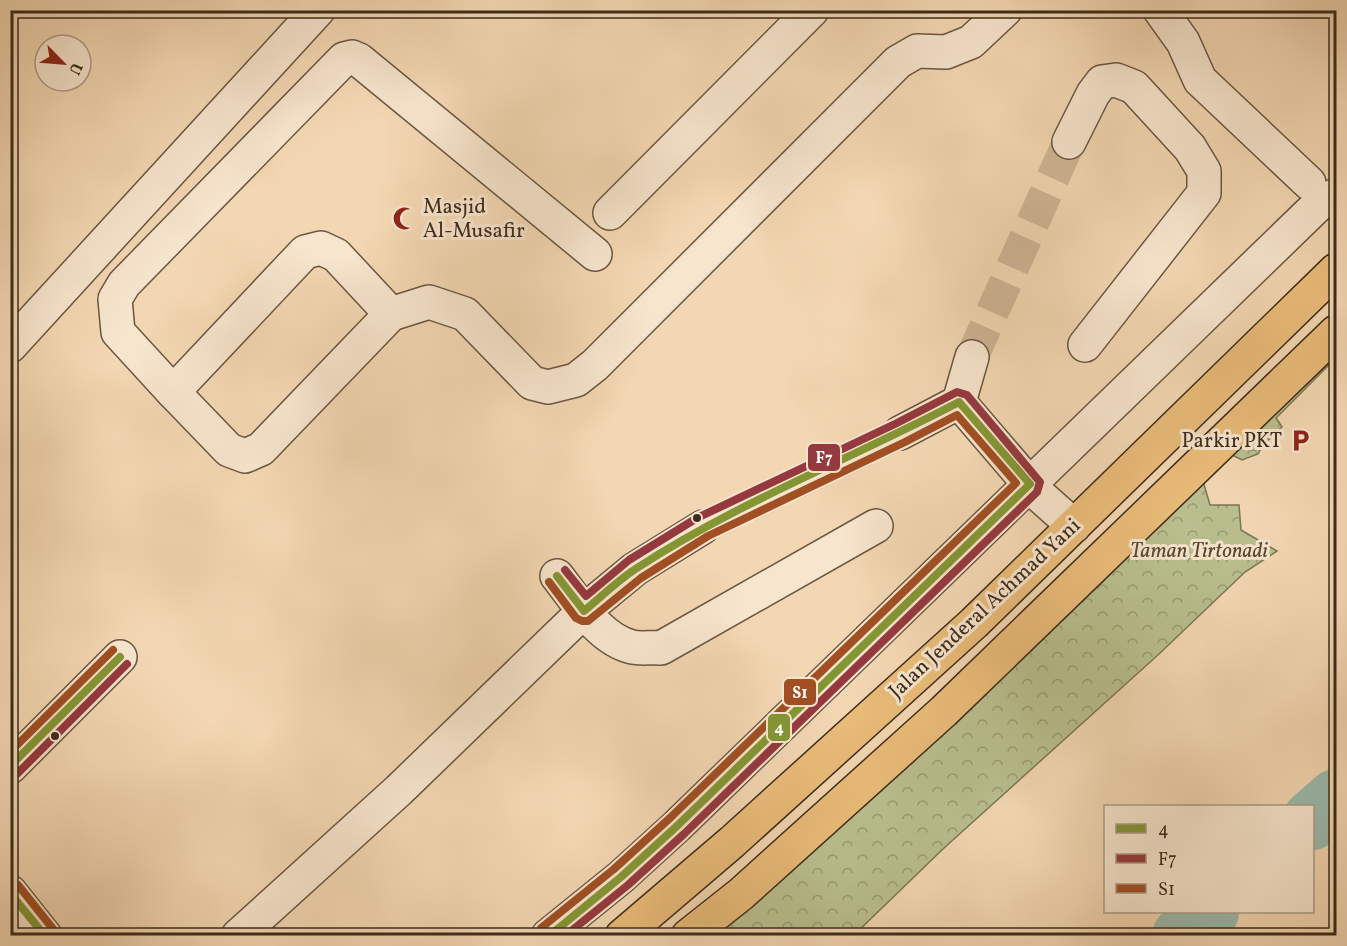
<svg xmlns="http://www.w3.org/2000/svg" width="1347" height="946" viewBox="0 0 1347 946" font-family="Vollkorn,serif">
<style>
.park{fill:url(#park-crowns);stroke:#7b7656;stroke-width:1.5}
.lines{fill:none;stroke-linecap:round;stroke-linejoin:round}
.river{stroke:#9bbaac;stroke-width:60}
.minor-tunnel{stroke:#cfb594;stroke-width:33;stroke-dasharray:33 16;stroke-linecap:butt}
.minor-casing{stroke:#6a5742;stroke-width:36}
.major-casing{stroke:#3d2c1d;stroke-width:36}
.minor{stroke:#f7e5cd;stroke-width:33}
.major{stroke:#eabc79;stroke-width:33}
.bus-1-casing{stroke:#f7e5cd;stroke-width:12}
.bus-2-casing{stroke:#f7e5cd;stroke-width:12}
.bus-3-casing{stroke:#f7e5cd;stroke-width:12}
.bus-1{stroke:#849634;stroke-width:8}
.bus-2{stroke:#96393f;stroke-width:8}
.bus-3{stroke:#a14f23;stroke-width:8}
.bus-dot{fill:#3d2c1d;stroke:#f7e5cd;stroke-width:2}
.labels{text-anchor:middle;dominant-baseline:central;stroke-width:6;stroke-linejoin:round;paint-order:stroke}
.poi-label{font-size:21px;fill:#3d2c1d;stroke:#f7e5cd;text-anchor:start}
.park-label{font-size:21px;font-style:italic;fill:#564934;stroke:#f7e5cd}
.street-label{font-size:21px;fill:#3d2c1d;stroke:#f7e5cd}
.line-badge{stroke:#f7e5cd;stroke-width:2}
.badge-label{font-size:16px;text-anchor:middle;font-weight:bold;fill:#fff}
</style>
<defs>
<pattern id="park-crowns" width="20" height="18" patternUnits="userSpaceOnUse" patternTransform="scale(1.5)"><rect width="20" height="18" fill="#b9bf8e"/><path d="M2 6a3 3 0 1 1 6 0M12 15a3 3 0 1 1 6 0" fill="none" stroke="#989b73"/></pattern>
</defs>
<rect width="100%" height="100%" fill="#f3d7b2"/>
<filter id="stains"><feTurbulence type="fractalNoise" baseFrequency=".00333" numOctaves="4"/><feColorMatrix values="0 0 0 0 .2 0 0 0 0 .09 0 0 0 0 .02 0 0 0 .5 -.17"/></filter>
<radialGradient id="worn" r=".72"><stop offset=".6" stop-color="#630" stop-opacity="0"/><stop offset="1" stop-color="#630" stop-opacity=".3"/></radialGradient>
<g class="park">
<polygon points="1336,349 1336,358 1276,418 1282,427 1263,445 1258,454 1242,460 1230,454"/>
<polygon points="1203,481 1210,505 1239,505 1241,530 1277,551 1245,572 1159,654 944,848 854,935 714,936"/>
</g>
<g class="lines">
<g class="river">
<polyline points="1312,820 1336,799"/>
<polyline points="1182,936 1209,912"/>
</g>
<g class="minor-tunnel">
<polyline points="972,357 1069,142"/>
<polyline points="703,527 900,433"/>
</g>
<defs>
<g id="minor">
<polyline points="1160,10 1183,42 1200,80 1309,183"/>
<polyline points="1069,142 1093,94 1102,82 1116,80 1134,87 1190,148 1204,171 1204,193 1085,345"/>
<polyline points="610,213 812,10"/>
<polygon points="321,248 336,255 391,314 261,449 245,456 229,450 173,392 305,252"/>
<polyline points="391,314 429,302 465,314 532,383 548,387 576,380 595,365 898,62 917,51 946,52 971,42 1005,10"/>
<polyline points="10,346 318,10"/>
<polyline points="173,392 118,332 115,299 124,284 344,59 352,57 359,60 595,254"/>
<polyline points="959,402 1037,493 1074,526"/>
<polyline points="900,433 959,402 972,357"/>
<path d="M 557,576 C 577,601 599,639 632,647 C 641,649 652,647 661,648 L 876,526"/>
<polyline points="10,767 120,657"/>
<polyline points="10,892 45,936"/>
<polyline points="238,936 399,790 584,611 635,569 703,527"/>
<polyline points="548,936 621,877 677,826 1321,202 1336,195"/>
</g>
<g id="major">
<polyline points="622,936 732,842 974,623 1336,270"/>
<polyline points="688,936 741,894 944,711 1336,332"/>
</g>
</defs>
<use href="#minor" class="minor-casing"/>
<use href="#major" class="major-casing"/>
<use href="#minor" class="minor"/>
<use href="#major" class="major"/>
<defs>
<g id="bus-1">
<polyline points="10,766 120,657"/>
<polyline points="10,893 45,936"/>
<path d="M 549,936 L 621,877 L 677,826 L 1030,484 L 959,402 C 853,458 738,502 637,568 C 618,580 601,597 584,611 L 557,576"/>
</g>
<g id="bus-2">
<polyline points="565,570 586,596 629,560 697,518 895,424 957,392 967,395 1040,482 1037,492 684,834 628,885 565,936"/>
<polyline points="17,774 127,664"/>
</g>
<g id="bus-3">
<polyline points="10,752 113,650"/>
<polyline points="18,885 53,929"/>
<polyline points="541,928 614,869 670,818 1016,483 957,415 905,442 708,536 641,578 588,621 582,621 576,618 549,582"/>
</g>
</defs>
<use href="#bus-1" class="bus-1-casing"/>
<use href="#bus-2" class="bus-2-casing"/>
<use href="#bus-3" class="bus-3-casing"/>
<use href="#bus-1" class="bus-1"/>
<use href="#bus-2" class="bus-2"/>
<use href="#bus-3" class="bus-3"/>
</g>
<defs>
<symbol id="mosque-bare" viewBox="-9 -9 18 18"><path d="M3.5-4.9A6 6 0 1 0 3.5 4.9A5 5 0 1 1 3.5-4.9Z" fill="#8f2418" stroke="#f7e5cd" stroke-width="2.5" paint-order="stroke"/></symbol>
<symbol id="parking-bare" viewBox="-9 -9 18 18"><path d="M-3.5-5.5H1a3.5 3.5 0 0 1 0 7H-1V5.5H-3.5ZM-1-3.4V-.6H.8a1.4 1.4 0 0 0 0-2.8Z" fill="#8f2418" stroke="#f7e5cd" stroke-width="2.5" paint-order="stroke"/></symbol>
</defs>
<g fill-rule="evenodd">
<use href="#mosque-bare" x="388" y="202" width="33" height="33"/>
<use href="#parking-bare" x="1284" y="424" width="33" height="33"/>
</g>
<g class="bus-dot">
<circle cx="697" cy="518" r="5"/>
<circle cx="55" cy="736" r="5"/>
</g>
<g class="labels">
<g class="poi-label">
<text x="423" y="207">Masjid<tspan x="423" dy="24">Al-Musafir</tspan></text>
<text x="1282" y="441" text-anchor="end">Parkir PKT</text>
</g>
<g class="park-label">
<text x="1199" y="551">Taman Tirtonadi</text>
</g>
<g class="street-label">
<text transform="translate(985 609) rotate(-43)">Jalan Jenderal Achmad Yani</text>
</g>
</g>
<g class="line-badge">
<rect x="807" y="443" width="34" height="29" rx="6" fill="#96393f"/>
<rect x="783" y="678" width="34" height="28" rx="6" fill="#a14f23"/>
<rect x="767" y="713" width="24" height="29" rx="6" fill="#849634"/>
</g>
<g class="badge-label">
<text x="824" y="463">F7</text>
<text x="800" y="698">S1</text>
<text x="779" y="733">4</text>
</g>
<rect width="1347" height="946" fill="none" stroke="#f3d7b2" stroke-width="36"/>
<rect x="12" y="12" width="1323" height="922" fill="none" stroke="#3d2c1d" stroke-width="3"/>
<rect x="18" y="18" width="1311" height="910" fill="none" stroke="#3d2c1d" stroke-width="1.5"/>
<rect x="1104" y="805" width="210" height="108" fill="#f7e5cd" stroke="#ad9b87" stroke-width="1.5"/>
<rect x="1116" y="824" width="30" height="9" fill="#849634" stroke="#ad9b87" stroke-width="1.5"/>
<text x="1158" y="835" font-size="18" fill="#3d2c1d">4</text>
<rect x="1116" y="854" width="30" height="9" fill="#96393f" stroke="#ad9b87" stroke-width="1.5"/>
<text x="1158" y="865" font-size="18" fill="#3d2c1d">F7</text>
<rect x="1116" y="884" width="30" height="9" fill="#a14f23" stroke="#ad9b87" stroke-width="1.5"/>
<text x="1158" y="895" font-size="18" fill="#3d2c1d">S1</text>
<g transform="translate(63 63) rotate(115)"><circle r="28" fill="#f7e5cd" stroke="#ad9b87" stroke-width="1.5"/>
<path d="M0-4.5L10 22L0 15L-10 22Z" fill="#8f2418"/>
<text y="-9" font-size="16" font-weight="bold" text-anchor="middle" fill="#3d2c1d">U</text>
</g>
<rect width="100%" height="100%" filter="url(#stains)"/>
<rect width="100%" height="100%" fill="url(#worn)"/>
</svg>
